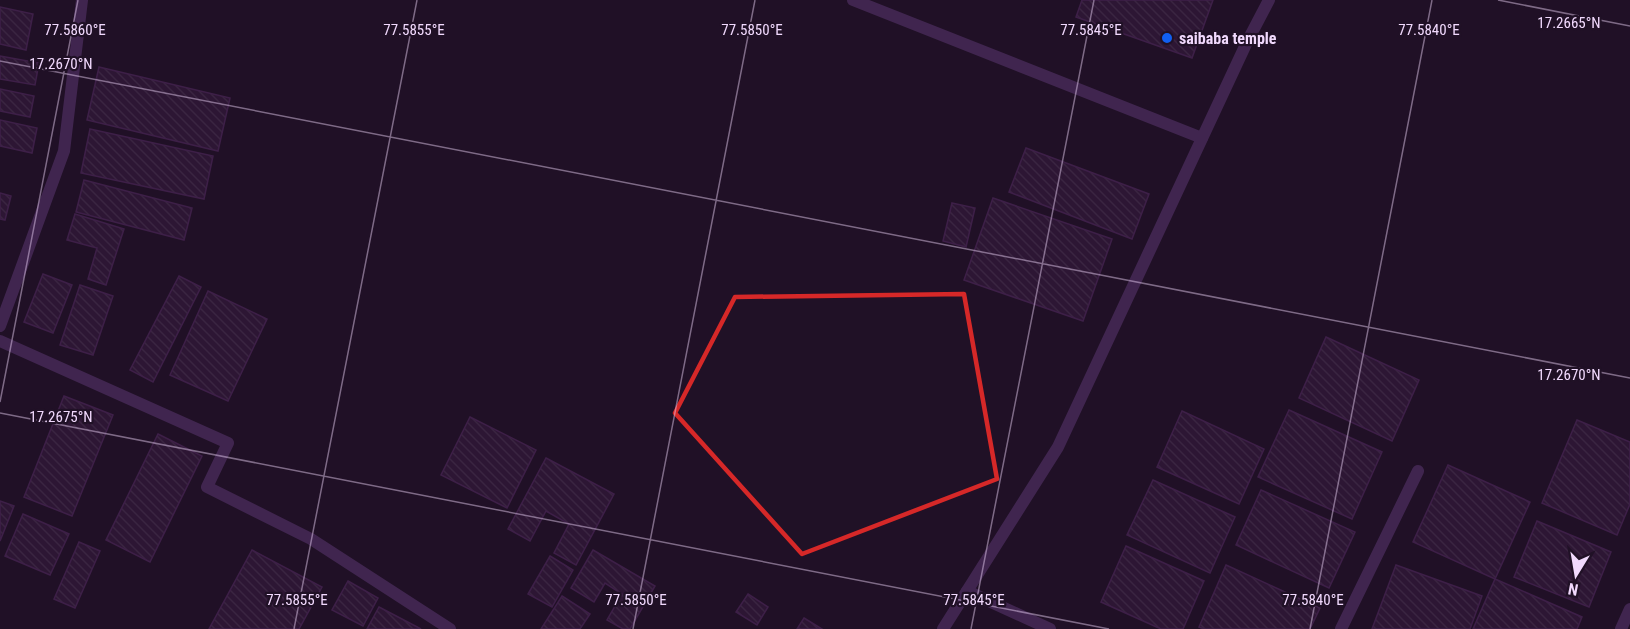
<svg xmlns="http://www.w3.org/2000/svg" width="1630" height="629" viewBox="0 0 1630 629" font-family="'Roboto Condensed',sans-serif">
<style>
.building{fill:url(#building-back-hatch);stroke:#613271;stroke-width:1.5}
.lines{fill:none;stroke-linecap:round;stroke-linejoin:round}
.minor{stroke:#673f82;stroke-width:12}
.tertiary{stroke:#673f82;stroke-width:12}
.marked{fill:none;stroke:#d62828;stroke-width:4.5;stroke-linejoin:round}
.ticks{fill:none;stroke:#f1d9fd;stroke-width:1.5;stroke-opacity:0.45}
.poi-dot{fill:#115ff1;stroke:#201126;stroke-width:2}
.labels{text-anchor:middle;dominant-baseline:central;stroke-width:4.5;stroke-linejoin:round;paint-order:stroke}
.poi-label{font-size:16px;font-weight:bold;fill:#f1d9fd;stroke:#201126;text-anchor:start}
.ticks-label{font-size:15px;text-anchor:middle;fill:#f1d9fd;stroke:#201126;stroke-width:4.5;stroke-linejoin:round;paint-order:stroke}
</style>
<defs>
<pattern id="building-back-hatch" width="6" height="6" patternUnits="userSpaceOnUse" patternTransform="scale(1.5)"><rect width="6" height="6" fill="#3c1e46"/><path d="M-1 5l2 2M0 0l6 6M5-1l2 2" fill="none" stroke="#593e62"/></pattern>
</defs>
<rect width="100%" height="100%" fill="#201126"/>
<g class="building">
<polygon points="1082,0 1213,0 1192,58 1076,17"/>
<polygon points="0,7 33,14 26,50 0,44"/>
<polygon points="0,56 39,63 35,85 0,79"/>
<polygon points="99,67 230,98 218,151 87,120"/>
<polygon points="0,89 34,96 30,117 0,111"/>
<polygon points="0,120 37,128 32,153 0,146"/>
<polygon points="90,129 213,156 204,199 81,173"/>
<polygon points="1026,148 1149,194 1132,239 1009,192"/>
<polygon points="84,180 192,208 184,240 76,212"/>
<polygon points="0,193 11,196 5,220 0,219"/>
<polygon points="993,198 1112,239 1083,321 964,280"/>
<polygon points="952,203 975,208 966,247 943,241"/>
<polygon points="75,214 124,229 106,285 88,279 97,248 67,240"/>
<polygon points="43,274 72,285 53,333 24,322"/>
<polygon points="179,276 201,287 153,382 130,370"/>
<polygon points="80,285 113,296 93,355 60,345"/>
<polygon points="208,291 267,319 228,401 170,375"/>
<polygon points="1326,337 1419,380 1392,441 1299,398"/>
<polygon points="64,396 113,415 72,516 24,497"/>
<polygon points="1289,410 1382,452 1352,519 1258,477"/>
<polygon points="1182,411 1264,449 1239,504 1157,467"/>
<polygon points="470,417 536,450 507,508 441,475"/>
<polygon points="1577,420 1630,442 1630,504 1617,535 1542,503"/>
<polygon points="158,434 202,456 150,562 106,540"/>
<polygon points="546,458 614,494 576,565 554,553 569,524 546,511 530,541 508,529"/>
<polygon points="1448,465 1530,502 1495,579 1413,542"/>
<polygon points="1153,480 1235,517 1210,573 1127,535"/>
<polygon points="1261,490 1355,532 1329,588 1236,545"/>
<polygon points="0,501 14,506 0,541"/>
<polygon points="23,514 69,534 50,575 5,556"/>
<polygon points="1537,521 1611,552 1589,607 1514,577"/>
<polygon points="79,542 100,551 75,608 54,599"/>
<polygon points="1126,546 1204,581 1183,629 1161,629 1101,602"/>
<polygon points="252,550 322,587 299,629 209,629"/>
<polygon points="593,550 655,586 630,629 623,629 607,620 622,594 605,583 594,602 571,588"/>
<polygon points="550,556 573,570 552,607 528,594"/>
<polygon points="1226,565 1320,608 1310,629 1204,629 1199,627"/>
<polygon points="1396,565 1482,596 1470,629 1372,629"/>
<polygon points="1495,579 1582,617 1577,629 1473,629"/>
<polygon points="348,581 378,598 363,626 332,610"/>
<polygon points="748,594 768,607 757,625 736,612"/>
<polygon points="562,596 590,614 580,629 541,629"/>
<polygon points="379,607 421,629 367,629"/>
<polygon points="804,618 822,629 797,629"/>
</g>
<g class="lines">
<g class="minor">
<polyline points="853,0 1202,138"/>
<polyline points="0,326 64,151 82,0"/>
<polyline points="0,341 228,443 207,487 311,539 450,629"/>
<polyline points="967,591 1050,629"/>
<polyline points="1341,629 1418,471"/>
<polyline points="1621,629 1630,609"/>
</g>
<polyline class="tertiary" points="943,629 1058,447 1247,42 1269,0"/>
</g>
<path d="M0 0H1630V629H0ZM 964,294 L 997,479 L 802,554 L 675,413 L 735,297 Z" fill="#201126" fill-opacity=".55" fill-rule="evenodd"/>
<path class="marked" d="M 964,294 L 997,479 L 802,554 L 675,413 L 735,297 Z"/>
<path class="ticks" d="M 1498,0 L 1630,26M 0,61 L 1630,378M 0,402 L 78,0M 0,413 L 1109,629M 294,629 L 417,0M 633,629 L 755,0M 971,629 L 1094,0M 1310,629 L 1432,0"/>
<circle class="poi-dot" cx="1167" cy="38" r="6"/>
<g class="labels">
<g class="poi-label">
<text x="1179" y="38">saibaba temple</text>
</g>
</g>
<g class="ticks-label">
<text x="1569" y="28">17.2665°N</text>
<text x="75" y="35">77.5860°E</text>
<text x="414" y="35">77.5855°E</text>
<text x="752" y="35">77.5850°E</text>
<text x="1091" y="35">77.5845°E</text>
<text x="1429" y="35">77.5840°E</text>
<text x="61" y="69">17.2670°N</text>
<text x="1569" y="380">17.2670°N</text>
<text x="61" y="422">17.2675°N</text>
<text x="297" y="605">77.5855°E</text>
<text x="636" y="605">77.5850°E</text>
<text x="974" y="605">77.5845°E</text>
<text x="1313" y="605">77.5840°E</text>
</g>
<g transform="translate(1576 575) rotate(191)" stroke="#201126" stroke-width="4.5" paint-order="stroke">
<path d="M0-4.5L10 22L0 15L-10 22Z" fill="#f1d9fd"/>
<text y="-9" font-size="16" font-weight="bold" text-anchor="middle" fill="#f1d9fd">N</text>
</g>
</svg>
